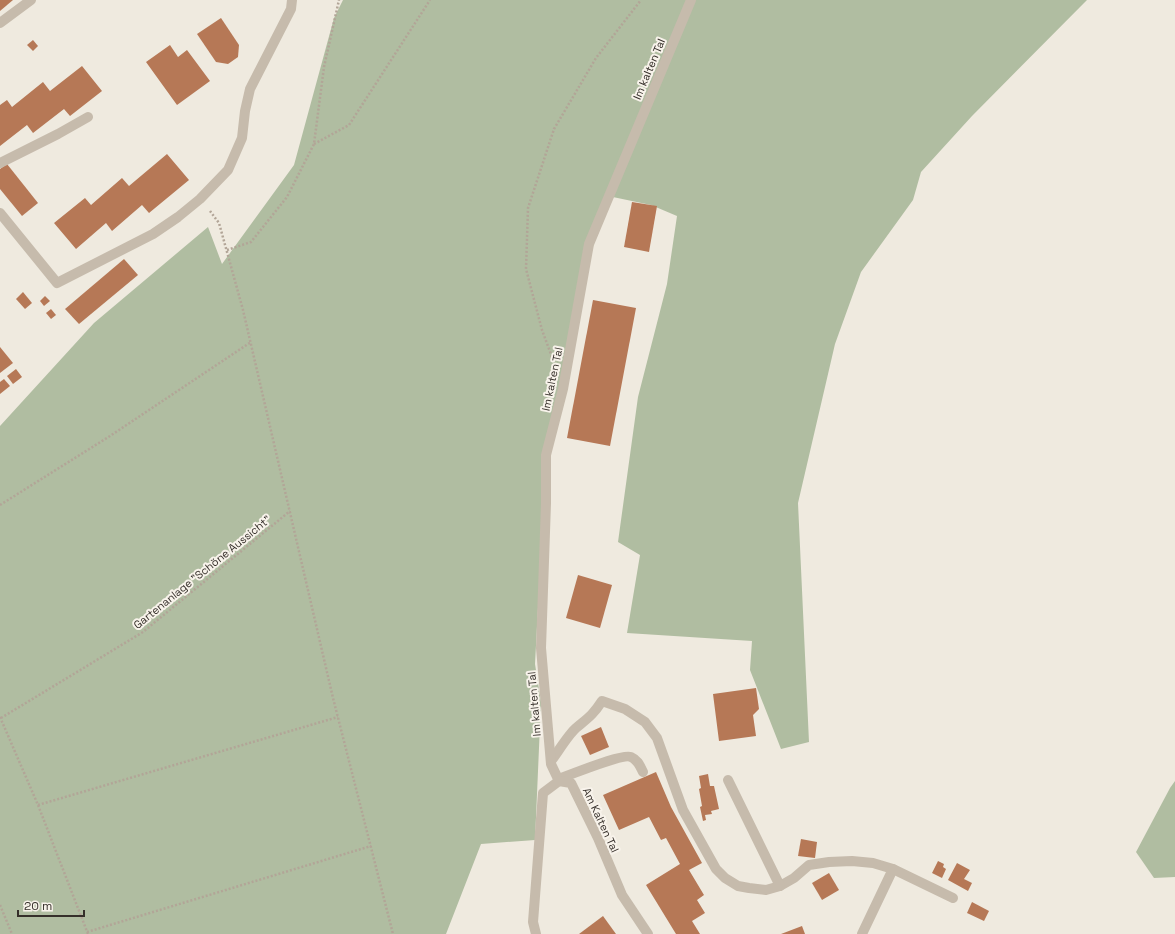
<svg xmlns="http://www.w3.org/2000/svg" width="1175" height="934" viewBox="0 0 1175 934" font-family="'Space Grotesk',sans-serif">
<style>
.green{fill:#b0bda1}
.building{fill:#b67856}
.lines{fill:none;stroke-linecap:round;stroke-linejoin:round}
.path{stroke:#b2a597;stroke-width:2.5;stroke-dasharray:2 2;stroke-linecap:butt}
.minor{stroke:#c6bbac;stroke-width:10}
.labels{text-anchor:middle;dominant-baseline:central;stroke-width:4;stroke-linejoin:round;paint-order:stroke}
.street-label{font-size:11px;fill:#352f2a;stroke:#f8f3eb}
</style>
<rect width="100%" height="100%" fill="#efeadf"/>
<g class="green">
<polygon points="343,0 1087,0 972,116 921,172 913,200 861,272 835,344 798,503 809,742 781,749 750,670 752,641 627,633 640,555 618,542 638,397 667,284 677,216 651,205 608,196 587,267 545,476 535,664 541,702 535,840 481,844 446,934 0,934 0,426 94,323 208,227 222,264 294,165 334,18"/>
<polygon points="1175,781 1175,877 1154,878 1136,852 1170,788"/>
</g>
<g class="building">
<polygon points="0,0 13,0 0,11"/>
<polygon points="221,18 239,45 238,57 228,64 216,62 197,34"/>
<polygon points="33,40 38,46 33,51 27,45"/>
<polygon points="170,45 178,57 187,50 210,81 177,105 146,62"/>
<polygon points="82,66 102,91 70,116 64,109 33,133 27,125 0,146 0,105 7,100 12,107 43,82 50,91"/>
<polygon points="167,154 189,180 149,213 142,205 112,231 106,223 76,249 54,223 85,198 91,205 122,178 129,186"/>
<polygon points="7,164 38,203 22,216 0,189 0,169"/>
<polygon points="632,202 657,206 649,252 624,247"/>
<polygon points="124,259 138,275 79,324 65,309"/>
<polygon points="23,292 32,303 25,309 16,299"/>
<polygon points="45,296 50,301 44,306 40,301"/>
<polygon points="593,300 636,308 610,446 567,438"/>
<polygon points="51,309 56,315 51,319 46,313"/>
<polygon points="0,347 13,363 0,373"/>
<polygon points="16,369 22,377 13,384 7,376"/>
<polygon points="4,379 10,386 0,394 0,382"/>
<polygon points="578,575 612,585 600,628 566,618"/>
<polygon points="756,688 759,709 753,715 756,736 719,741 713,694"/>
<polygon points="601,727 609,747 590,755 581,736"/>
<polygon points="656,772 671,807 702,863 689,870 704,895 697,900 705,913 692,921 700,934 676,934 646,885 680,864 666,838 661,840 649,817 619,830 603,795"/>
<polygon points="708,774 710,786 714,786 719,809 711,811 712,814 705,815 706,820 703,821 700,807 702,806 699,789 701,788 699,776"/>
<polygon points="801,839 817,842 815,858 798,856"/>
<polygon points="938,861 944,864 943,867 946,869 942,878 932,873"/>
<polygon points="957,863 970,870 964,879 972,883 968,891 948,880"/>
<polygon points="829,873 839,890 822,900 812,883"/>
<polygon points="972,902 989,911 984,921 967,913"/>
<polygon points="603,916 616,934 579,934"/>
<polygon points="802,926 805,934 781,934"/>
</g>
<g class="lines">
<g class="path">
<polyline points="314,144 349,125 430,0"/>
<polyline points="210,211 219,223 243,310 333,698 393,934"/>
<polyline points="227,250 251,242 287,197 314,144 324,67 339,0"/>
<polyline points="552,357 542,330 526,269 528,208 554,129 596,58 641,0"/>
<polyline points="0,505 110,436 251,342"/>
<polyline points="0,717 38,805 88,934"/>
<polyline points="1,718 143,632 290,511"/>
<polyline points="38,805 338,717"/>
<polyline points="0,905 12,934"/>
<polyline points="87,932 371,846"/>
</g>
<g class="minor">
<polyline points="0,23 31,0"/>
<polyline points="0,163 58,134 88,117"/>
<polyline points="0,213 57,283 153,234 178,217 200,199 228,170 242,138 245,111 250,89 291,9 292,0"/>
<path d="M 551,761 C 558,752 568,735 576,728 C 588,718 593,715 602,701 L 625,709 L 645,722 L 657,738 L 683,810 L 716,869 L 725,878 L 738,886 L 749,888 L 766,890 L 780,886 L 794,878 L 809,865 L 829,862 L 852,861 L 873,863 L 893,869 L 862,934"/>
<path d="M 558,779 C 571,775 622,753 631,757 C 638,760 640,766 643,772"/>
<polyline points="728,780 780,886"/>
<polyline points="559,781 551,764 541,648 546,503 546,455 563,389 589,244 691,0"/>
<polyline points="893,869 953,898"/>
<polyline points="536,934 533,922 543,793 559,781 571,783 598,838 622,895 648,934"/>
</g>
</g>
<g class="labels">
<g class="street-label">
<text transform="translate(649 69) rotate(-67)">Im kalten Tal</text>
<text transform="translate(552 379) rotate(-78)">Im kalten Tal</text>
<text transform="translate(202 572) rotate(-39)">Gartenanlage "Schöne Aussicht"</text>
<text transform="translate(534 704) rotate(-95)">Im kalten Tal</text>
<text transform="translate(601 820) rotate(65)">Am Kalten Tal</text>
</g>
</g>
<path d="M18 910v6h66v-6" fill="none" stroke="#352f2a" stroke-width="2"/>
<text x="24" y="910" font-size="12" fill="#352f2a" stroke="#f8f3eb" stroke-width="3" paint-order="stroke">20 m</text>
</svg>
